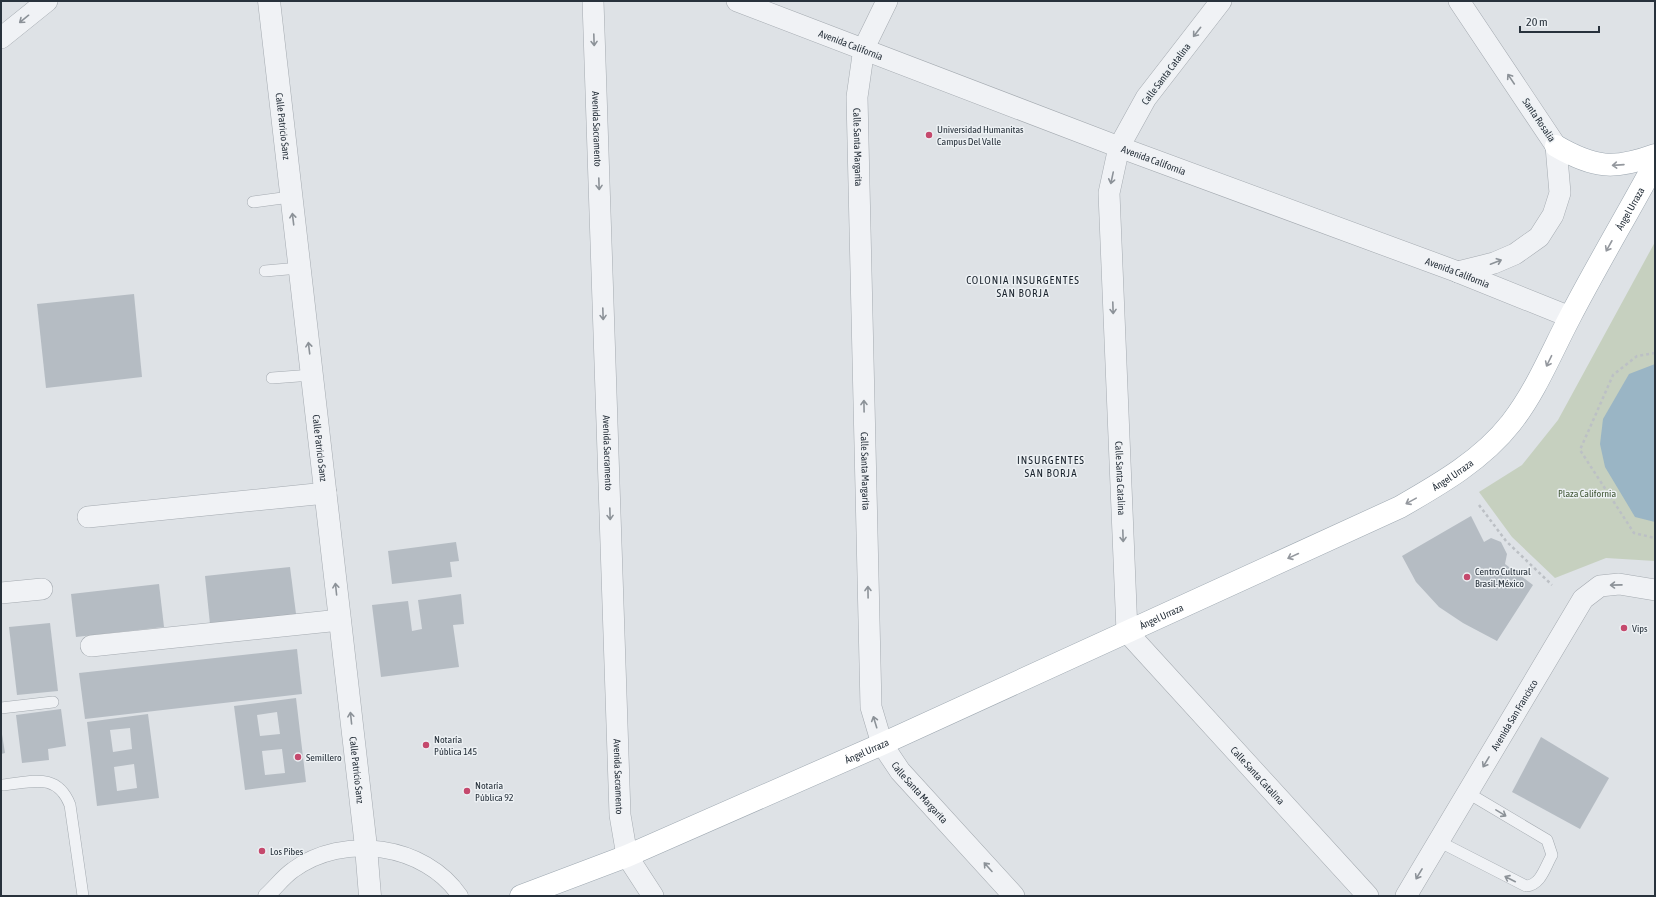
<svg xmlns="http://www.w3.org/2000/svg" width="1656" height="897" viewBox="0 0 1656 897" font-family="'Asap Condensed',sans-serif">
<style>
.green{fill:#c6d0bf}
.water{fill:#9ab5c5}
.building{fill:#b5bcc3;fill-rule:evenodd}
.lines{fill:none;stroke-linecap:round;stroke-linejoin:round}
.service-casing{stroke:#a4aab0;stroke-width:12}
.pedestrian-casing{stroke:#a4aab0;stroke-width:17}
.minor-casing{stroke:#a4aab0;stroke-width:22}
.tertiary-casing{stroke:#a4aab0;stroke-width:23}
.primary-casing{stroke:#9ea8b1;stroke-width:23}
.path{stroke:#bcc0c5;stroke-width:2.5;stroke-dasharray:3 3;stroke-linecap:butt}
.service{stroke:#f0f2f5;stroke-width:11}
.pedestrian{stroke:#f0f2f5;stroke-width:16}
.minor{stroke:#f0f2f5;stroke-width:21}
.tertiary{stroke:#f0f2f5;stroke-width:22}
.primary{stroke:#fff;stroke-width:22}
.oneway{stroke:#8c9298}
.oneway2{stroke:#94989e}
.poi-dot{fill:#c5496d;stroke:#edf1f4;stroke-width:1.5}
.labels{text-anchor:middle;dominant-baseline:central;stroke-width:3;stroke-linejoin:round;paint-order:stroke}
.street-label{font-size:10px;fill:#28323c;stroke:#edf1f4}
.poi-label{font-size:10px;fill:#28323c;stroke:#edf1f4;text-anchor:start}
.park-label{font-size:10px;fill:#415736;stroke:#edf1f4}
.neighbourhood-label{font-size:11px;letter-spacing:1px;fill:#1a232d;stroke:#edf1f4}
</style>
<rect width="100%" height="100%" fill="#dee2e6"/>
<polygon class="green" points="1655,242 1655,561 1606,558 1555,578 1512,537 1479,492 1522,465 1558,420"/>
<polygon class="water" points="1655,364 1655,522 1635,517 1605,467 1600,444 1603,419 1629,374"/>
<g class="building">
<polygon points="134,294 142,377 46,388 37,304"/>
<polygon points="1471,516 1484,542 1491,538 1501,542 1507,554 1505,564 1533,585 1497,641 1463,623 1439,607 1416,582 1402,556"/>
<polygon points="456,542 459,561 450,562 452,577 392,584 388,551"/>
<polygon points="290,567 296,614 210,624 205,576"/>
<polygon points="159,584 164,627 76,637 71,594"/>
<polygon points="461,594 464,624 453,625 459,667 381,677 372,605 408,601 412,631 422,629 418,600"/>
<polygon points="50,623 58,691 17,695 9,627"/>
<polygon points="297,649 302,694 85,719 79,673"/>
<path d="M 296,698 L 306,782 L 245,790 L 234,706 ZM 277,712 L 280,734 L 260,736 L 257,715 ZM 282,749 L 285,773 L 265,775 L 262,751 Z"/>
<polygon points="61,709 66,746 48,749 49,760 22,763 16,715"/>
<path d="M 148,714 L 159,798 L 97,806 L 87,722 ZM 130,728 L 132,749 L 113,752 L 110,730 ZM 134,764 L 137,788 L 117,791 L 114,767 Z"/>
<polygon points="1,728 5,753 1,754"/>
<polygon points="1541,737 1609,778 1580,829 1512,792"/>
</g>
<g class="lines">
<defs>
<g id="service">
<polyline points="253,202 290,197"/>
<polyline points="265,271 299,268"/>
<polyline points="272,378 312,375"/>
<polyline points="1,708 53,702"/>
<path d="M 3,785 C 32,782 57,772 70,805 L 83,896"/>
<path d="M 1438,841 L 1526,886 C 1541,885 1545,867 1552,855 L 1547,840 L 1468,793"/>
</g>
<path id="pedestrian" d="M 266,896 C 275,888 283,877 293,870 C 343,833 425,844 460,896"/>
<g id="minor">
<path id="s1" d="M 593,1 L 620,815 L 627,856 L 653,896"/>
<path id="s2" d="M 737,1 L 1119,147 L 1458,272 L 1570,317"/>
<path id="s3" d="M 887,1 L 864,48 L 857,97 L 871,707 L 882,744 L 900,771 L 1014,896"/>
<path id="s4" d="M 1221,1 L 1146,98 L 1119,147 L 1109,193 L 1127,632 L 1368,896"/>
<polyline points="1,38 47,1"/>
<polyline points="1458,272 1494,263 1515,254 1539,237 1553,215 1560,193 1556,146 1459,1"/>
<polyline points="88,517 326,493"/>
<polyline points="1,593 42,589"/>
<polyline points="91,646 340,620"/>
<path id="s5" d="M 1406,896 L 1583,599 L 1600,586 L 1619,584 L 1655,590"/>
</g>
<g id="tertiary">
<path id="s6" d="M 269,1 L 366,847 L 370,896"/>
</g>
<g id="primary">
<path d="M 1556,146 C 1594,168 1614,170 1655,155"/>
<path id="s7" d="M 521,896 L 627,856 L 882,744 L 1400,507 C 1440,484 1482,460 1511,423 C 1536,391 1551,353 1570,317 C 1597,265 1627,215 1655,163"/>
</g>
</defs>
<use href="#service" class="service-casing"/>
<use href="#pedestrian" class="pedestrian-casing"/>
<use href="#minor" class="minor-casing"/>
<use href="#tertiary" class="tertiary-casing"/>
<use href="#primary" class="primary-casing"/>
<g class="path">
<polyline points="1655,353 1637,356 1613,375 1580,450 1634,533 1655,538"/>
<polyline points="1479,505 1506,541 1552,585"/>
</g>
<use href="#service" class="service"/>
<use href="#pedestrian" class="pedestrian"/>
<use href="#minor" class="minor"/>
<use href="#tertiary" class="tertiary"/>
<use href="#primary" class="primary"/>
</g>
<defs><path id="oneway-shaft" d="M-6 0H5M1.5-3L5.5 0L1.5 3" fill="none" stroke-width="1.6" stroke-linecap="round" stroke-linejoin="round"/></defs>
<g class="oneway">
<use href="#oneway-shaft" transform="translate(24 19) rotate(141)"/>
<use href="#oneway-shaft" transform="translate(1197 32) rotate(128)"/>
<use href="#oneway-shaft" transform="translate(594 40) rotate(88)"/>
<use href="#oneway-shaft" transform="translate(1511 79) rotate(-124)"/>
<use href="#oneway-shaft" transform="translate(1112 178) rotate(102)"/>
<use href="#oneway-shaft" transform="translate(599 184) rotate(88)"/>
<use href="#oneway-shaft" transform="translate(293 219) rotate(-97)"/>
<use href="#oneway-shaft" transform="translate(1496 262) rotate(-21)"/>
<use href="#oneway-shaft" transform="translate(1113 308) rotate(88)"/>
<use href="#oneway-shaft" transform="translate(603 314) rotate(88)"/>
<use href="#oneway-shaft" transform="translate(309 348) rotate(-97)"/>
<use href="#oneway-shaft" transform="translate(864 406) rotate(-91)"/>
<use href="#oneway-shaft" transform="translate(610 514) rotate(88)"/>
<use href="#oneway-shaft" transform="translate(1123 536) rotate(88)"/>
<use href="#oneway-shaft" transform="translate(1616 585) rotate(179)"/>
<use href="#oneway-shaft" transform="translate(336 589) rotate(-96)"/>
<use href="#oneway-shaft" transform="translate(868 592) rotate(-91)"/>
<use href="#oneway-shaft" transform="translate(351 718) rotate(-96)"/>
<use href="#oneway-shaft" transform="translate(875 722) rotate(-107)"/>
<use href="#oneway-shaft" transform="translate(1486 762) rotate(121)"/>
<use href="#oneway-shaft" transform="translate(1501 813) rotate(31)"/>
<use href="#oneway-shaft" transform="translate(988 867) rotate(-132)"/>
<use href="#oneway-shaft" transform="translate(1419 874) rotate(121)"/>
<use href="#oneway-shaft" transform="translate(1510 879) rotate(-153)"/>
</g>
<g class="oneway2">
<use href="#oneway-shaft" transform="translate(1618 165) rotate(176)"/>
<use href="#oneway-shaft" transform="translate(1609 246) rotate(119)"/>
<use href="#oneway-shaft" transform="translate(1549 361) rotate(116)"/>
<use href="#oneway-shaft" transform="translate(1411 501) rotate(151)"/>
<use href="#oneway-shaft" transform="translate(1293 556) rotate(155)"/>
</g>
<g class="poi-dot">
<circle cx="929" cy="135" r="4"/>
<circle cx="1467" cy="577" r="4"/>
<circle cx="1624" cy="628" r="4"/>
<circle cx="426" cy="745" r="4"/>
<circle cx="298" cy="757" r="4"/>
<circle cx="467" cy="791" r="4"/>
<circle cx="262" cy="851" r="4"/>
</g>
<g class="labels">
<g class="street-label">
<text stroke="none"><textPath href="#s2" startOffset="122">Avenida California</textPath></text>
<text transform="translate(1166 74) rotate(-53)">Calle Santa Catalina</text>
<text transform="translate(1539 120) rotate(56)">Santa Rosalia</text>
<text stroke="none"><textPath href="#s6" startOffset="126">Calle Patricio Sanz</textPath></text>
<text stroke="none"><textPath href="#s1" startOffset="128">Avenida Sacramento</textPath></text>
<text stroke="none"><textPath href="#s3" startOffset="152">Calle Santa Margarita</textPath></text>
<text stroke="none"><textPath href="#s2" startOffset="446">Avenida California</textPath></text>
<text stroke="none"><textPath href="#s7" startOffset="1347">Ángel Urraza</textPath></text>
<text stroke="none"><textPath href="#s2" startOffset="770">Avenida California</textPath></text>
<text stroke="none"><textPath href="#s6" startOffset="450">Calle Patricio Sanz</textPath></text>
<text stroke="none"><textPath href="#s1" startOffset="452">Avenida Sacramento</textPath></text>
<text stroke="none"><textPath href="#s3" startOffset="476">Calle Santa Margarita</textPath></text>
<text stroke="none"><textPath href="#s7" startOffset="1023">Ángel Urraza</textPath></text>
<text stroke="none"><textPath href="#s4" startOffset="511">Calle Santa Catalina</textPath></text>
<text stroke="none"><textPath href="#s7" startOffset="699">Ángel Urraza</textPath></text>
<text stroke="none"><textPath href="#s5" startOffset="211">Avenida San Francisco</textPath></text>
<text stroke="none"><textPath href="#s7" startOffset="375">Ángel Urraza</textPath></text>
<text stroke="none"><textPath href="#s6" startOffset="774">Calle Patricio Sanz</textPath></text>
<text stroke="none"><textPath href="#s4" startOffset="859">Calle Santa Catalina</textPath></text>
<text stroke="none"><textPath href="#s1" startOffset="776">Avenida Sacramento</textPath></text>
<text stroke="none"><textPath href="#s3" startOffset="812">Calle Santa Margarita</textPath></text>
</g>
<g class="poi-label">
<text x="937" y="129">Universidad Humanitas<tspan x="937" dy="12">Campus Del Valle</tspan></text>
<text x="1475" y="571">Centro Cultural<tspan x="1475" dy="12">Brasil-México</tspan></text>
<text x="1632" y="628">Vips</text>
<text x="434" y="739">Notaría<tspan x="434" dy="12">Pública 145</tspan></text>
<text x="306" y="757">Semillero</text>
<text x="475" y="785">Notaría<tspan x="475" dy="12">Pública 92</tspan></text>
<text x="270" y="851">Los Pibes</text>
</g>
<g class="park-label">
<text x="1587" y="493">Plaza California</text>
</g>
<g class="neighbourhood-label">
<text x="1023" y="280">COLONIA INSURGENTES<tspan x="1023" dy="13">SAN BORJA</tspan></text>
<text x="1051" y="460">INSURGENTES<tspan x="1051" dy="13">SAN BORJA</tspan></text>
</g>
</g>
<rect width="1656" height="897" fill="none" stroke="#28323c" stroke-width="4"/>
<path d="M1520 26v6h79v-6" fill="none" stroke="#28323c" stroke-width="2"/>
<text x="1526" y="26" font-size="12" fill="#28323c" stroke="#edf1f4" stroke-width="3" paint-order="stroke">20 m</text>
</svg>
